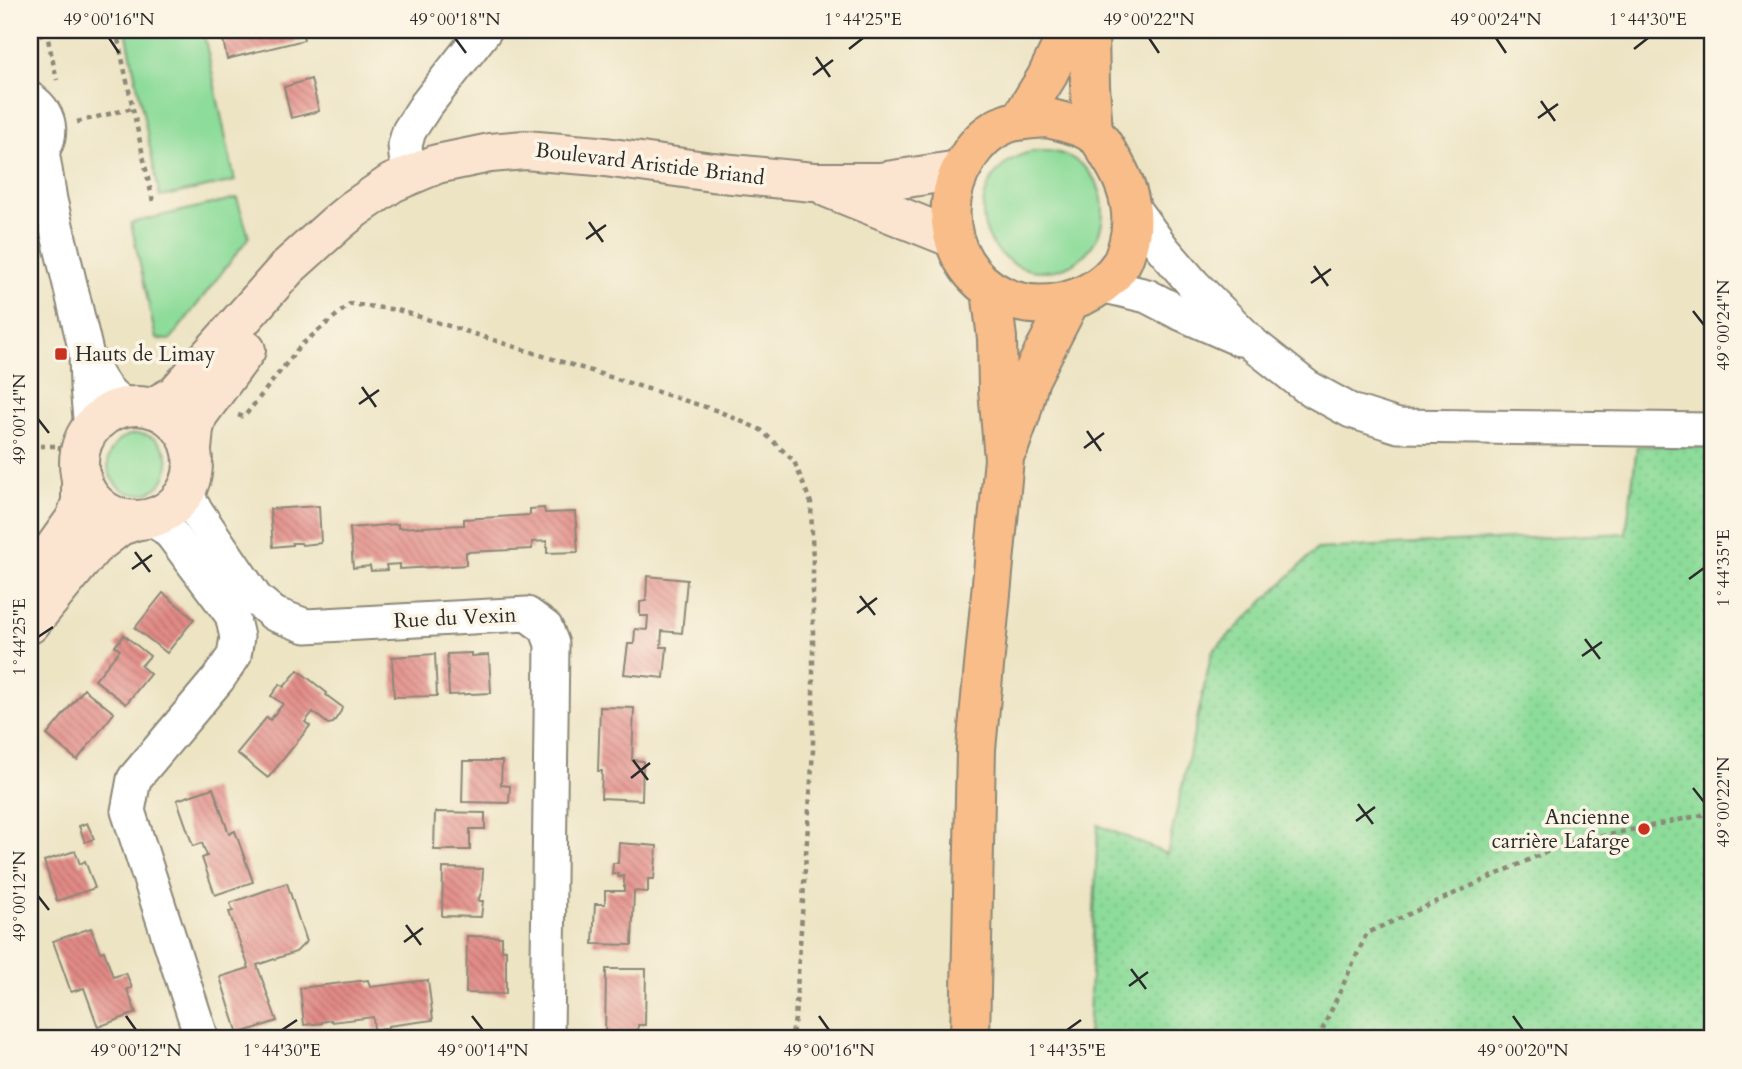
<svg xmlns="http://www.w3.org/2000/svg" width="1742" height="1069" viewBox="0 0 1742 1069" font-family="Cardo,serif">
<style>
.grass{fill:#8ddc9a;stroke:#5c8462;stroke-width:2}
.park{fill:url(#park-dots);stroke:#5c8462;stroke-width:2}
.building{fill:url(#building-back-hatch)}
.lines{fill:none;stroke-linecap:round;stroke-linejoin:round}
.minor-casing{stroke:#8c8878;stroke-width:37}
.secondary-casing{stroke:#8c8878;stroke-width:42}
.primary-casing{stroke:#8c8878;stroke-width:42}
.path{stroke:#8c8878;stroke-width:4.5;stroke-dasharray:5 5;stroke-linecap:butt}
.minor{stroke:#fff;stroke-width:33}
.secondary{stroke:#fce5d0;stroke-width:38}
.primary{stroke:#f8bd89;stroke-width:38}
.ticks{fill:none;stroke:#2b2b2b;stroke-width:2.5}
.poi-dot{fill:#c8321e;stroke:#fcf5e5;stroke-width:2.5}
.labels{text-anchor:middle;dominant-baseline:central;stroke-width:7;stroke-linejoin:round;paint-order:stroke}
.street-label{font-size:21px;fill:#2b2b2b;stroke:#fcf5e5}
.poi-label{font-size:21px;fill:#2b2b2b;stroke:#fcf5e5;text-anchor:start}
.neatline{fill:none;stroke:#2b2b2b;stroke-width:2.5}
.ticks-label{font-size:18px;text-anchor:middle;fill:#2b2b2b}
</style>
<defs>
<pattern id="park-dots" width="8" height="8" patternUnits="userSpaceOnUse" patternTransform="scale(1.75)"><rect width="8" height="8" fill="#8ddc9a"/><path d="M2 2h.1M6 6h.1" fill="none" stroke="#7abd85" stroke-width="1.8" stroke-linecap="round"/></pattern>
<pattern id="building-back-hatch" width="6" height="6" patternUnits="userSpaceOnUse" patternTransform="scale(1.75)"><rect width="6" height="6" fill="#e28a86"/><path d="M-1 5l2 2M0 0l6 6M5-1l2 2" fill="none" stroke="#b7716e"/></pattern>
</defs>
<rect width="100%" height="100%" fill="#fcf5e5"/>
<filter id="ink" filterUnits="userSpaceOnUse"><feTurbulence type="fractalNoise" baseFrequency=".0143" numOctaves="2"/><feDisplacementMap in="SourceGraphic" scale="14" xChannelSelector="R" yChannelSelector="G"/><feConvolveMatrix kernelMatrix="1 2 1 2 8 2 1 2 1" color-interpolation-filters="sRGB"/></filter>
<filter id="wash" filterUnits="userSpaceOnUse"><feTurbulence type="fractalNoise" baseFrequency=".00686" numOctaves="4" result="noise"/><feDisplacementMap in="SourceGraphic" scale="28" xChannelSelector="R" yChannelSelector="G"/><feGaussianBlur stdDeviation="1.57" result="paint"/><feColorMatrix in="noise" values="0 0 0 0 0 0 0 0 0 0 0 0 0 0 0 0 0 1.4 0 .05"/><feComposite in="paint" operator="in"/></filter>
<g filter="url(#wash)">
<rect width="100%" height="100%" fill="#ede4c4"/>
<g class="grass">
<polygon points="126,30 203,30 235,181 160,197"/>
<circle cx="1043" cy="211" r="60"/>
<polygon points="237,198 249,237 170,340 156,339 131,223"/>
<circle cx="138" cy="464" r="30"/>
</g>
<polygon class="park" points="1637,446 1712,447 1712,1039 1088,1039 1098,825 1167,854 1212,652 1317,549 1626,533"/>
<g id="blocks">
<g class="building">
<polygon points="221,30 302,30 304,40 227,59"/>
<polygon points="311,79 319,111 291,118 284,87"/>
<polygon points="319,506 321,543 302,545 301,543 292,543 292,545 273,547 270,509"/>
<polygon points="544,508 545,513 575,512 578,552 547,553 547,541 532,542 532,549 466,552 466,565 400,569 400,564 386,565 387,570 371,571 370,566 353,568 350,528 398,524 398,528 464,525 464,519 530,515 530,509"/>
<polygon points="647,576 687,580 682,633 662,631 661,647 667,647 664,678 624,674 628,644 634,644 635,629 647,630 648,616 640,616 640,602 646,601"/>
<polygon points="163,593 194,619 167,653 135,628"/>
<polygon points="124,635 150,656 141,666 150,674 126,704 95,680 120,650 115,646"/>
<polygon points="471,653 471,656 489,655 491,693 449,695 447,654"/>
<polygon points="435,654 437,696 394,697 392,657"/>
<polygon points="298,670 327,693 326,695 342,707 341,711 333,723 328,724 313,712 305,722 310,726 268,778 237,753 267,717 270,720 283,704 271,696 280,684 284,687"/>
<polygon points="84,689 114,713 77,760 47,735"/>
<polygon points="600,707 634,708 632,760 643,761 642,800 601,798 602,771 598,771"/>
<polygon points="463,761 502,761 501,785 510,786 509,803 462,802"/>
<polygon points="213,788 229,834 235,831 253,882 215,895 202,858 207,856 202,843 193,846 177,800"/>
<polygon points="435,812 485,813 485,829 470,829 470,850 434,850"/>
<polygon points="87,823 94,839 85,842 79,826"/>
<polygon points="619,843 657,846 654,879 648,879 648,892 634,891 632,945 593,944 595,904 605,904 605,891 624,891 624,876 618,877 618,874 612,874 613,863 618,863"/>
<polygon points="75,851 80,864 85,861 95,888 57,901 44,861"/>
<polygon points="443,868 483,869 482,890 478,901 483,901 481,917 442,916"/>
<polygon points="287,883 306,942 296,952 257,965 277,1021 238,1034 220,977 249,968 229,912 233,911 230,903"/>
<polygon points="91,928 100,952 104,951 113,977 126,973 132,988 127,989 136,1013 98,1027 84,988 71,992 53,941"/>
<polygon points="467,936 502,937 502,950 506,950 506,994 466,993"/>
<polygon points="606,969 646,969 645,1025 638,1025 638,1039 605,1039"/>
<polygon points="368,980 370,987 428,980 433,1020 388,1026 388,1028 374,1030 373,1017 332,1022 331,1020 322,1022 322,1023 304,1025 300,988"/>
</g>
</g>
</g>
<g filter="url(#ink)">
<use href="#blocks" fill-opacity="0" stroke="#8c8878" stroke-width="2"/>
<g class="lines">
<defs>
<g id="minor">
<path d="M 30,99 C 54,114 56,146 30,160"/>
<polyline points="42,151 50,200 86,352 87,387 90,418 89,431"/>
<polyline points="411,174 406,156 405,145 409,131 426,105 485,30"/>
<polyline points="1132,207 1163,249 1194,285 1254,345 1307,387 1351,411 1398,426 1712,430"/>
<polyline points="1101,285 1147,296 1180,313 1239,339"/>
<path d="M 88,358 C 99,380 106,396 129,407"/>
<polyline points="188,487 188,494 192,505 256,599 274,614 306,626 527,614 546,628 552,644 547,1039"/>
<polyline points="150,519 166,528 173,536 232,615 237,637 234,656 218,679 134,779 128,811 202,1039"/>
</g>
<g id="secondary">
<polyline points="828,188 953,238"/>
<circle cx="136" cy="463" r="57"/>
<polyline points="148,407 155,406 175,395 288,267 337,223 354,209 392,183 437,164 490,153 525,150 598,156 712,172 813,182 880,182 959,170"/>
<polyline points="192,450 194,429 198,415 246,350"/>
<polyline points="30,582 75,519 81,502 81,477"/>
<polyline points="30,624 93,547 120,526 138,520"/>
</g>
<g id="primary">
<polyline points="1089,30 1090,85 1093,134"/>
<path d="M 1048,118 C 1062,122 1081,125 1093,134 C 1100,138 1105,148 1109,155 C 1127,182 1137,213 1128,245 C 1126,251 1124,260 1120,265 C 1106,286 1082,299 1058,303 C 975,317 922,228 967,159 C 976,143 988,131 1006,124 C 1019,119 1034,119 1048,118 Z"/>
<polyline points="1020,120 1046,78 1069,30"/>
<polyline points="1009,447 1021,413 1030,379 1070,301"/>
<polyline points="970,1039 976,749 1004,459 998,390 997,338 991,291"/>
</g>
</defs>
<use href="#minor" class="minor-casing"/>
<use href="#secondary" class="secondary-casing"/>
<use href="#primary" class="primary-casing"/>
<g class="path">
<polyline points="46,30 57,80"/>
<polyline points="116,30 153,202"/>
<polyline points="30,36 46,34"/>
<polyline points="77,122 133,108"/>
<polyline points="238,415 244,417 301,345 350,304 398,310 718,411 761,430 794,461 811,503 813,567 813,750 795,1019 791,1039"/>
<polyline points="30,446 60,446 60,450"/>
<polyline points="1318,1039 1367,933 1564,844 1712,813"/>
</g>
<use href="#minor" class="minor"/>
<use href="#secondary" class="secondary"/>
<use href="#primary" class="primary"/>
</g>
</g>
<path class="ticks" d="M 109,38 L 119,53M 455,38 L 466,53M 1149,38 L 1159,53M 1496,38 L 1506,53M 849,49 L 863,38M 1634,49 L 1648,38M 816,57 L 830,77M 813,75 L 833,60M 1541,101 L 1555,121M 1538,118 L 1558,104M 589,222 L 603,242M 586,239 L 606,225M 1314,266 L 1328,286M 1311,283 L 1331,269M 1693,311 L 1704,325M 362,387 L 376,407M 359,404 L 379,390M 38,419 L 49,433M 1087,431 L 1101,451M 1084,448 L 1104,433M 135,552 L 150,572M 132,569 L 152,555M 1689,579 L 1704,568M 860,596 L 875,615M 857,613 L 877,598M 38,637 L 53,627M 1585,639 L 1600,659M 1582,656 L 1602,642M 633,760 L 648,780M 631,778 L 650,763M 1693,788 L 1704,802M 1358,804 L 1373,824M 1356,821 L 1375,807M 38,896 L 49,910M 406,925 L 421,945M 404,942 L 423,928M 1131,969 L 1146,989M 1129,986 L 1148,972M 126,1016 L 136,1030M 472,1016 L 483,1030M 819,1016 L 829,1030M 1513,1016 L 1523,1030M 282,1030 L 297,1020M 1067,1030 L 1081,1020"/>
<g class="poi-dot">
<rect x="54" y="347" width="14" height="14" rx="3.5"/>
<circle cx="1644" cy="829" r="7"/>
</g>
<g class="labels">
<g class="street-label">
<text transform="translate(650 164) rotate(7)">Boulevard Aristide Briand</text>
<text transform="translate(455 618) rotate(-3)">Rue du Vexin</text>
</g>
<g class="poi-label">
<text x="75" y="354">Hauts de Limay</text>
<text x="1630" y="817" text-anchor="end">Ancienne<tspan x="1630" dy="24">carrière Lafarge</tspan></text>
</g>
</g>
<rect width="1742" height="1069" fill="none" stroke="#fcf5e5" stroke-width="77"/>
<rect x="38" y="38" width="1666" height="992" class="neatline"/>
<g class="ticks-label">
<text x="109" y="25">49°00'16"N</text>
<text x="455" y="25">49°00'18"N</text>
<text x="863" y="25">1°44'25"E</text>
<text x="1149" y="25">49°00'22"N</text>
<text x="1496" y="25">49°00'24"N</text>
<text x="1648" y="25">1°44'30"E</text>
<text transform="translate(1723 325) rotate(-90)" y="6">49°00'24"N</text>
<text transform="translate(19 419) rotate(-90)" y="6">49°00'14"N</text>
<text transform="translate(1723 568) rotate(-90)" y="6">1°44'35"E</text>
<text transform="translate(19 637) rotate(-90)" y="6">1°44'25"E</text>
<text transform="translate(1723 802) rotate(-90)" y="6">49°00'22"N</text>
<text transform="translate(19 896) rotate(-90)" y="6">49°00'12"N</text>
<text x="136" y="1056">49°00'12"N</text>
<text x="282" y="1056">1°44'30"E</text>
<text x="483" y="1056">49°00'14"N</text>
<text x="829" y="1056">49°00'16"N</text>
<text x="1067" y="1056">1°44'35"E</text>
<text x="1523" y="1056">49°00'20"N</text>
</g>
</svg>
